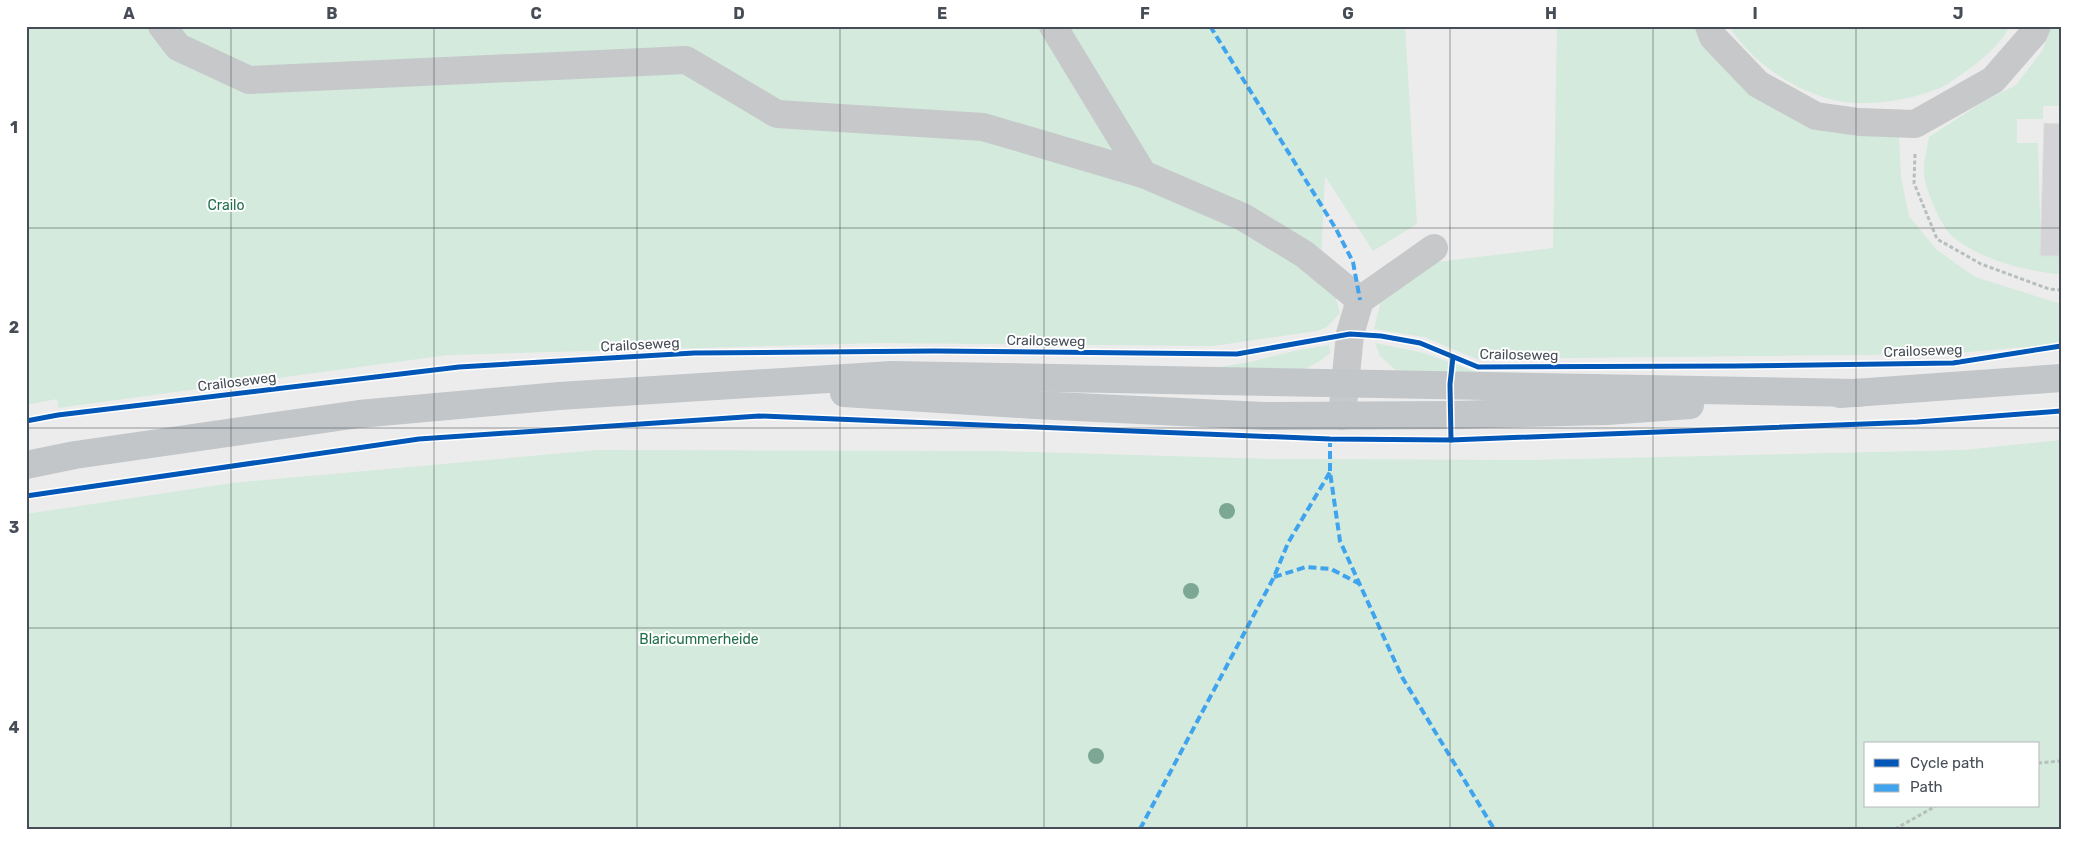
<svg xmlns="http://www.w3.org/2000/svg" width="2087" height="855" viewBox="0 0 2087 855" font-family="Rubik,sans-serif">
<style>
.green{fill:#d3eadd;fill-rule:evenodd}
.building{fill:#d4d4d7;stroke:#dededf}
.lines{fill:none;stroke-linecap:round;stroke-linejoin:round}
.path{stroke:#b6bfbc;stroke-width:3;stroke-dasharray:4 2.5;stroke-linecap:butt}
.minor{stroke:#c7c8ca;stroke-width:28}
.major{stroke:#c2c6c9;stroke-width:28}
.quiet{stroke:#3fa4ed;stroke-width:4;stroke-dasharray:8 4;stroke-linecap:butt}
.cycleway-casing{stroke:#fff;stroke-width:8}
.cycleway{stroke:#0057b8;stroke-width:5}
.tree{fill:#7ca794}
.grid{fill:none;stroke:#464d56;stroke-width:1;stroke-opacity:0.55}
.labels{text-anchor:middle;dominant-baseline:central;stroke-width:4;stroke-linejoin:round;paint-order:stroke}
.park-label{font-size:14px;fill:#1f6f4c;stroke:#fff}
.street-label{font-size:14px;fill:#464d56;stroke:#fff}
.neatline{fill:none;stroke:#464d56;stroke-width:2}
.grid-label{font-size:16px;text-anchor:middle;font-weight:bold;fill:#464d56}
</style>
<rect width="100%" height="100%" fill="#edecec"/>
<g class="green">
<polygon points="26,26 1405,26 1417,224 1373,251 1325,176 1320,281 1333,288 1340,313 1327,327 1317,331 1213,346 880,343 448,355 58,408 57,399 26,405"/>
<polygon points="1557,26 1696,26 1805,124 1855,136 1899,136 1901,177 1909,216 1937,250 1975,277 2061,304 2061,344 1946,354 1477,359 1424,337 1374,329 1381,301 1420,264 1553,248"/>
<path d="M 1729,26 L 2010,26 C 2000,45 1980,62 1962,74 C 1955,78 1948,85 1940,88 C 1913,99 1883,104 1854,103 C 1807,100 1753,66 1729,26 Z"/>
<path d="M 2052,26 L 2061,26 L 2061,106 L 2043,106 L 2043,119 L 2017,119 L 2017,143 L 2038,143 L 2041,255 L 2061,256 L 2061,274 L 2057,274 C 2022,270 1982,260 1953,237 C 1941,227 1926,191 1924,175 C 1923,163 1927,149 1929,137 L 1983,102 L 2016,85 L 2042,51 Z"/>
<polygon points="1375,343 1424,353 1493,378 1397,371 1380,356"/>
<polygon points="1329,345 1330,353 1320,361 1297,373 1195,371 1250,362 1294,351"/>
<path d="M 2061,440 L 2061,829 L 26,829 L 26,514 L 232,483 L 598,450 L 995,451 L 1276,459 L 1531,460 L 1964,450 ZM 1866,744 L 2038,744 L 2038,806 L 1866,806 Z"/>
</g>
<polygon class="building" points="2044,123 2061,124 2061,256 2040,256"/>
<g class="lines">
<g class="path">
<polyline points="1915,154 1914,183 1937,239 1981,264 2049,289 2061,290"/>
<polyline points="2038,763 2061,761"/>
<polyline points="1895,829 1936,806"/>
</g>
<g class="minor">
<polyline points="162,26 178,47 249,80 686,60 777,114 983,127 1143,174 1243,217 1304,254 1360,300"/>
<polyline points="1053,26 1143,174"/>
<polyline points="1709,26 1713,37 1758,84 1816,116 1859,122 1915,124 1993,80 2034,33 2037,26"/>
<polyline points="1360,300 1434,248"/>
<polyline points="1342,416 1350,334 1360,300"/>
</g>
<g class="major">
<polyline points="844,393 1035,405 1264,416 1450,415 1607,411 1690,405"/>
<polyline points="1840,394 2061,378"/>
<polyline points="26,465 75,455 359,414 559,396 892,375 1858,393"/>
</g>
<g class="quiet">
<polyline points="1210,26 1336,229 1353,262 1360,300"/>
<polyline points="1330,439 1330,472 1340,541 1402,677 1494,829"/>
<polyline points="1274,577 1306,567 1331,569 1360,584"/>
<polyline points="1140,829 1274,577 1288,543 1330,472"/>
</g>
<defs>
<g id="cycleway">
<polyline points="26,421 58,415 459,367 694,353 935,351 1237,354 1350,334 1381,336 1420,343 1478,367 1735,366 1953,363 2061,346"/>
<polyline points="1451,440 1450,384 1453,357"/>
<polyline points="26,496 419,439 759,416 1330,439 1451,440 1917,422 2061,411"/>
</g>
</defs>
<use href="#cycleway" class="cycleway-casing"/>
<use href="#cycleway" class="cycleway"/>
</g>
<g class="tree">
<circle cx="1227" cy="511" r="8"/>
<circle cx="1191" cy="591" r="8"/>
<circle cx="1096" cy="756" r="8"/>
</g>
<path class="grid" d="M 231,26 L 231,829M 434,26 L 434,829M 637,26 L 637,829M 840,26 L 840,829M 1044,26 L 1044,829M 1247,26 L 1247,829M 1450,26 L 1450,829M 1653,26 L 1653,829M 1856,26 L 1856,829M 26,228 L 2061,228M 26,428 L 2061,428M 26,628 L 2061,628"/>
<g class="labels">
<g class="park-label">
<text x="226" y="205">Crailo</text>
<text x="699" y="639">Blaricummerheide</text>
</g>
<g class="street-label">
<text transform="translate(1046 341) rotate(1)">Crailoseweg</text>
<text transform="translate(640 345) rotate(-3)">Crailoseweg</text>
<text transform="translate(1923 351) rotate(-2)">Crailoseweg</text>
<text transform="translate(1519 355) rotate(1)">Crailoseweg</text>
<text transform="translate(237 382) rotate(-7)">Crailoseweg</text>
</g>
</g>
<rect width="2087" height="855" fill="none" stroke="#ffffff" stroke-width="55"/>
<rect x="1864" y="742" width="175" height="65" fill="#ffffff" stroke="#b5b8bb"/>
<rect x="1874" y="759" width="25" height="8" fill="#0057b8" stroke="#b5b8bb"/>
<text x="1910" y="768" font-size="15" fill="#464d56">Cycle path</text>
<rect x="1874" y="784" width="25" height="8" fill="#3fa4ed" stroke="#b5b8bb"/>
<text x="1910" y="792" font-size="15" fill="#464d56">Path</text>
<rect x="28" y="28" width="2032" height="800" class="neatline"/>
<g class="grid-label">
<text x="129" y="19">A</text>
<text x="332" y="19">B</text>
<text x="536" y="19">C</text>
<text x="739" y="19">D</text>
<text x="942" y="19">E</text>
<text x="1145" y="19">F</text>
<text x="1348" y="19">G</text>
<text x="1551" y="19">H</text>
<text x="1755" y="19">I</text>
<text x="1958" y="19">J</text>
<text x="14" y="133">1</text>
<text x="14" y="333">2</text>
<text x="14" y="533">3</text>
<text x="14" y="733">4</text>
</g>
</svg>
